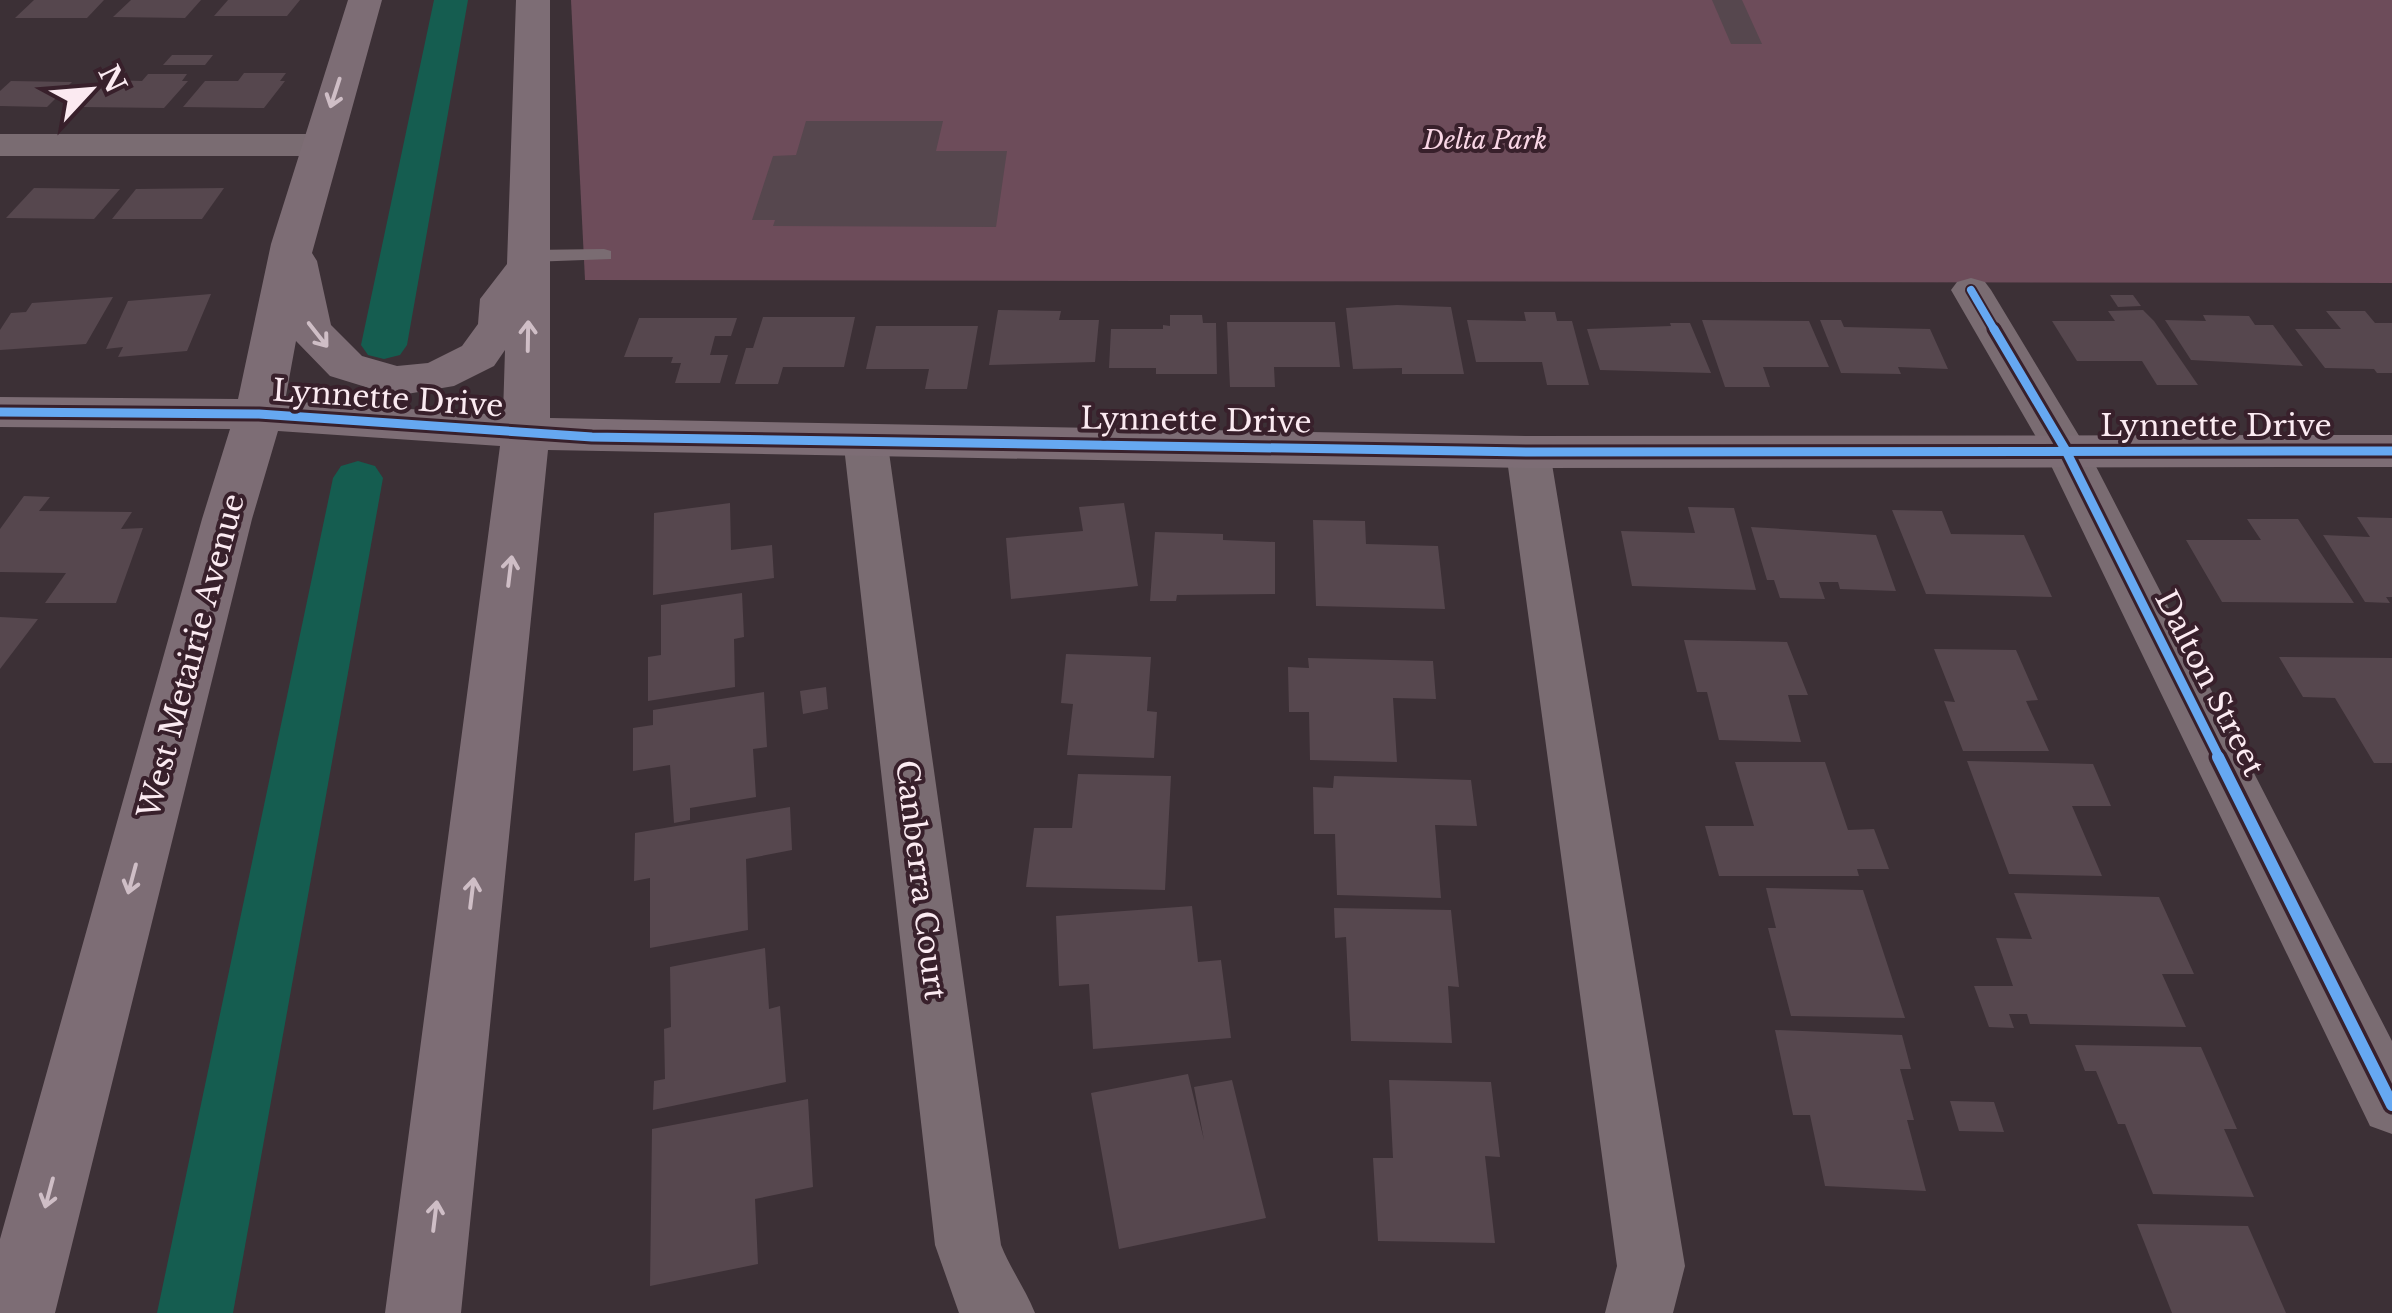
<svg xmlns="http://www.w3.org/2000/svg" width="2392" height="1313" viewBox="0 0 2392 1313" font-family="'Libre Baskerville',serif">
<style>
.green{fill:#6d4c5a}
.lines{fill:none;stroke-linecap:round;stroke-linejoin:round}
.canal{fill:#155d50;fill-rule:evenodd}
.building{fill:#56474e}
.lane{fill:#7a6c72;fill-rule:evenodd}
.street{fill:#7a6c72;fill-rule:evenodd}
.secondary{fill:#7d6d75;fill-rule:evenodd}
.cycleway-far2-casing{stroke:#38202b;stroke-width:12}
.cycleway-far1-casing{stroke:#38202b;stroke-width:15}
.cycleway-casing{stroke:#38202b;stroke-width:19}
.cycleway-far2{stroke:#66a8f1;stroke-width:8}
.cycleway-far1{stroke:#66a8f1;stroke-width:9}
.cycleway{stroke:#66a8f1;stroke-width:12}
.oneway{stroke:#cfbec6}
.labels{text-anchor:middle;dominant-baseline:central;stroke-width:8;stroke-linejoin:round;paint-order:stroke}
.far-park-label{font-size:25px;font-style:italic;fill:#f9d6e5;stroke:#38202b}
.street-label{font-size:30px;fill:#fbeaf1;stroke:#38202b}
</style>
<rect width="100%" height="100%" fill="#3c3036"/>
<polygon class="green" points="571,0 2392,0 2392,283 585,280"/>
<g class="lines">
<g class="canal">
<polygon points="434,0 468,0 407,345 400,355 384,359 368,355 361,345"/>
<polygon points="358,461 375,466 383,478 233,1313 157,1313 333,478 341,466"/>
</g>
</g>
<g class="building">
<polygon points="34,0 104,0 87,18 15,18"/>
<polygon points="131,0 201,0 185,18 113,17"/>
<polygon points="228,0 300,0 287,16 214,16"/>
<polygon points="1712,0 1742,0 1762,44 1731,44"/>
<polygon points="172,55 213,55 205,65 163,65"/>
<polygon points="244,73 286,73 280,81 285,81 264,108 183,107 205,81 238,81"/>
<polygon points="148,74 187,74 182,81 188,81 164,108 83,107 108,80 142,81"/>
<polygon points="11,81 72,82 47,107 0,106 0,91"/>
<polygon points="806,121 943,121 936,151 1007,151 996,227 773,226 775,220 752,220 773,156 796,155"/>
<polygon points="34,188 120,189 94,219 6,218"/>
<polygon points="224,188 202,219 112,219 136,189"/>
<polygon points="211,294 187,351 118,357 123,347 106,349 128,301"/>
<polygon points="2110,295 2133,295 2141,306 2118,307"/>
<polygon points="113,297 86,344 0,350 0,330 11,313 26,312 32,303"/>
<polygon points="1397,305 1451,307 1464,374 1402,374 1402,368 1353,369 1346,308"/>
<polygon points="998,310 1061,311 1059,320 1099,320 1095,362 989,365"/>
<polygon points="2143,310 2154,321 2198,385 2157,385 2142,361 2077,361 2052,321 2115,321 2108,311"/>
<polygon points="2326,311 2365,311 2375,323 2392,323 2392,373 2377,373 2374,369 2325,368 2295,329 2341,329"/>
<polygon points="1524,312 1555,312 1557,321 1572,321 1589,385 1547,385 1542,362 1476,362 1467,320 1526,321"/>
<polygon points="1170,315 1202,315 1203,323 1216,323 1217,374 1156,374 1156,368 1109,368 1111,329 1163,329 1163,325 1170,326"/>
<polygon points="2203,315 2249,316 2255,325 2273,325 2303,366 2191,360 2165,320 2206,321"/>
<polygon points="763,317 855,317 844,367 783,367 778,384 735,384 746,348 753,348"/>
<polygon points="639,318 737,318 731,336 715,336 710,355 728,355 720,383 675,383 681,363 671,363 673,357 624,357"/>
<polygon points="1702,320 1809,321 1829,367 1763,367 1770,387 1725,387"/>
<polygon points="1820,320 1841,320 1844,327 1930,329 1948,369 1898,367 1901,374 1841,373"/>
<polygon points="1227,322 1335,322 1340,367 1274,367 1275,387 1230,387"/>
<polygon points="1670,323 1690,323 1711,373 1600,370 1587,329 1671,326"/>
<polygon points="876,326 978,326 967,389 925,389 929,369 866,369"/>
<polygon points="24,496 50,497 39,511 132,512 121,529 143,528 116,603 45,603 66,573 0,572 0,529"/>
<polygon points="730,503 731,550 772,545 774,578 653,595 654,513"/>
<polygon points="1124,503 1138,586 1011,599 1006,538 1083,531 1079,507"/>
<polygon points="1688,507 1734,508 1756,590 1632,586 1621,531 1695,533"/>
<polygon points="1892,510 1942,511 1951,534 2024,535 2052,597 1926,594"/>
<polygon points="2357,517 2392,518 2392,597 2386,597 2390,603 2365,602 2323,535 2370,537"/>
<polygon points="2247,519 2298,519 2354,603 2222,602 2186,540 2261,540"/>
<polygon points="1313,520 1365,521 1366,544 1438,546 1445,609 1316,606"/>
<polygon points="1751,527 1876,535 1896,591 1840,589 1838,582 1819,582 1825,599 1780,598 1774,580 1767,580"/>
<polygon points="1155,532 1223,534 1223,540 1275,542 1275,594 1177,595 1176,601 1150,601"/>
<polygon points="742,593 744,637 734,639 735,687 648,701 648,657 661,655 661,605"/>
<polygon points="0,617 38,619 0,669"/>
<polygon points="1684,640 1787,642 1808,695 1788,695 1801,742 1719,740 1707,692 1697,692"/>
<polygon points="1934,649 2016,650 2038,700 2026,701 2049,751 1963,751 1944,701 1955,702"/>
<polygon points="1066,654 1151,657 1147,711 1157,712 1154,758 1067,755 1073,704 1061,703"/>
<polygon points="2279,657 2392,658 2392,763 2374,763 2335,698 2303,697"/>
<polygon points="1308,658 1433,661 1436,699 1393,698 1397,762 1310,760 1309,712 1289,712 1288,667 1309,668"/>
<polygon points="826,687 828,709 803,714 800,691"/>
<polygon points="764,692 767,747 753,749 756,797 690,808 690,820 674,823 670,765 633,771 633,728 653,725 653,710"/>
<polygon points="1967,761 2093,764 2111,806 2072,806 2102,876 2009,874"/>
<polygon points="1735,762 1825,762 1848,830 1874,829 1889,869 1857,869 1859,876 1719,876 1705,826 1754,826"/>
<polygon points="1078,774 1171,776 1165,890 1026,887 1034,828 1072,828"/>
<polygon points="1334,776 1471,780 1477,826 1435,825 1441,898 1337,895 1335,834 1314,834 1313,787 1333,788"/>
<polygon points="790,807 792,850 746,859 748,930 650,948 650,878 634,881 635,833"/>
<polygon points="1766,888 1863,890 1905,1018 1791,1016 1768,928 1776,928"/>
<polygon points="2014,893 2159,897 2194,974 2162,974 2186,1027 2030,1024 2027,1014 2009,1014 2014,1028 1989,1027 1974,986 2013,986 1996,938 2032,939"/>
<polygon points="1192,906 1198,962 1221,960 1231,1038 1093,1049 1089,984 1059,986 1056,916"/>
<polygon points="1334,908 1451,910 1459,987 1448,986 1452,1043 1351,1041 1346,937 1335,938"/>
<polygon points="765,948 769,1009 780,1006 786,1082 653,1110 654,1081 665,1079 664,1029 671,1027 670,967"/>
<polygon points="1775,1030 1902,1035 1911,1069 1900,1069 1914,1120 1907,1120 1926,1191 1825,1186 1810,1115 1793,1115"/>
<polygon points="2075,1045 2201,1047 2237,1129 2224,1129 2254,1197 2153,1194 2125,1124 2118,1124 2096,1071 2085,1071"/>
<polygon points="1188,1074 1204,1140 1194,1087 1232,1080 1266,1218 1119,1249 1091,1093"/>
<polygon points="1389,1080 1491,1082 1500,1157 1485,1156 1495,1243 1378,1241 1373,1158 1393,1158"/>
<polygon points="808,1099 813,1187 755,1199 758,1264 650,1286 652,1129"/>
<polygon points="1950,1101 1994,1102 2004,1132 1959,1131"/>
<polygon points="2137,1224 2248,1226 2286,1313 2172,1313"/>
</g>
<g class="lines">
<polygon class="lane" points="604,249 611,251 611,259 530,262 520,256 530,250"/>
<g class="street">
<polygon points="0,134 319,134 332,137 337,145 332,153 319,156 0,156"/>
<polygon points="1971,278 1985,282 1991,290 2087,449 2392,1041 2392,1134 2370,1126 2043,449 1951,290 1957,282"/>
<path d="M 865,424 L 880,428 L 887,438 L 1001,1245 C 1011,1270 1025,1288 1035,1313 L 959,1313 L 935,1245 L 843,438 L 850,428 Z"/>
<polygon points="1528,437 1544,442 1550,452 1685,1266 1673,1313 1605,1313 1617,1266 1506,452 1512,442"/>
</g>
<path class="secondary" d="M 348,0 L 382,0 L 312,253 L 317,261 L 331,325 L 362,356 L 397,366 L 428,363 L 462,346 L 478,324 L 480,299 L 507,264 L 516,0 L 550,0 L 550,418 L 1528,436 L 2392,435 L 2392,467 L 1528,468 L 548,450 L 461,1313 L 385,1313 L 500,446 L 278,431 L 252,519 L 55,1313 L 0,1313 L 0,1239 L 202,519 L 230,429 L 0,427 L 0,397 L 238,399 L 271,244 ZM 296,341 L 330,376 L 395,396 L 454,386 L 494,366 L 505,350 L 503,415 L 285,401 Z"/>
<defs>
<polyline id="cycleway-far2" points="1971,290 1995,331"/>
<g id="cycleway-far1">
<polyline points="1994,329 2065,449 2220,759"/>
<polyline points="0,412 259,414 592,437 1528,452 2392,451"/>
</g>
<polyline id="cycleway" points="2218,757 2392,1105"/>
</defs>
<use href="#cycleway-far2" class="cycleway-far2-casing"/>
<use href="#cycleway-far1" class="cycleway-far1-casing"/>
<use href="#cycleway" class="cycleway-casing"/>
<use href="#cycleway-far2" class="cycleway-far2"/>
<use href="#cycleway-far1" class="cycleway-far1"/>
<use href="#cycleway" class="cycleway"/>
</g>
<defs><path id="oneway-shaft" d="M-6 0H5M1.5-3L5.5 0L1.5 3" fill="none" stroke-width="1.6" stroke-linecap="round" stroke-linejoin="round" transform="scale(2.5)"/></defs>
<g class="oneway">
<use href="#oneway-shaft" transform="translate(335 93) rotate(108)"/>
<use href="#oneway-shaft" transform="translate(318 335) rotate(52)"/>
<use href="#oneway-shaft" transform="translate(528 336) rotate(-89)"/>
<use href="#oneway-shaft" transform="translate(510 571) rotate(-83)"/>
<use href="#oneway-shaft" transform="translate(132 879) rotate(105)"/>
<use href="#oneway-shaft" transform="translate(472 893) rotate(-83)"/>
<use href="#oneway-shaft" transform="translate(49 1193) rotate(105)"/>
<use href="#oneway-shaft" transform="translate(435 1216) rotate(-83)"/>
</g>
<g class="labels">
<g class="far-park-label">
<text x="1485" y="140">Delta Park</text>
</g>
<g class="street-label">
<text transform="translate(388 398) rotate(4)">Lynnette Drive</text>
<text transform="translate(1196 420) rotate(1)">Lynnette Drive</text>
<text x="2216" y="425">Lynnette Drive</text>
<text transform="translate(191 656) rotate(-75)">West Metairie Avenue</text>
<text transform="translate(2210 683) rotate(63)">Dalton Street</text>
<text transform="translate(921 880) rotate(83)">Canberra Court</text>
</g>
</g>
<g transform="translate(90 90) rotate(64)" stroke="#38202b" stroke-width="8" paint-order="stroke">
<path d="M0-8L18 38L0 25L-18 38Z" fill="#fbeaf1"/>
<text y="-15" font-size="28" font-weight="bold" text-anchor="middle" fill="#fbeaf1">N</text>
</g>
</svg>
